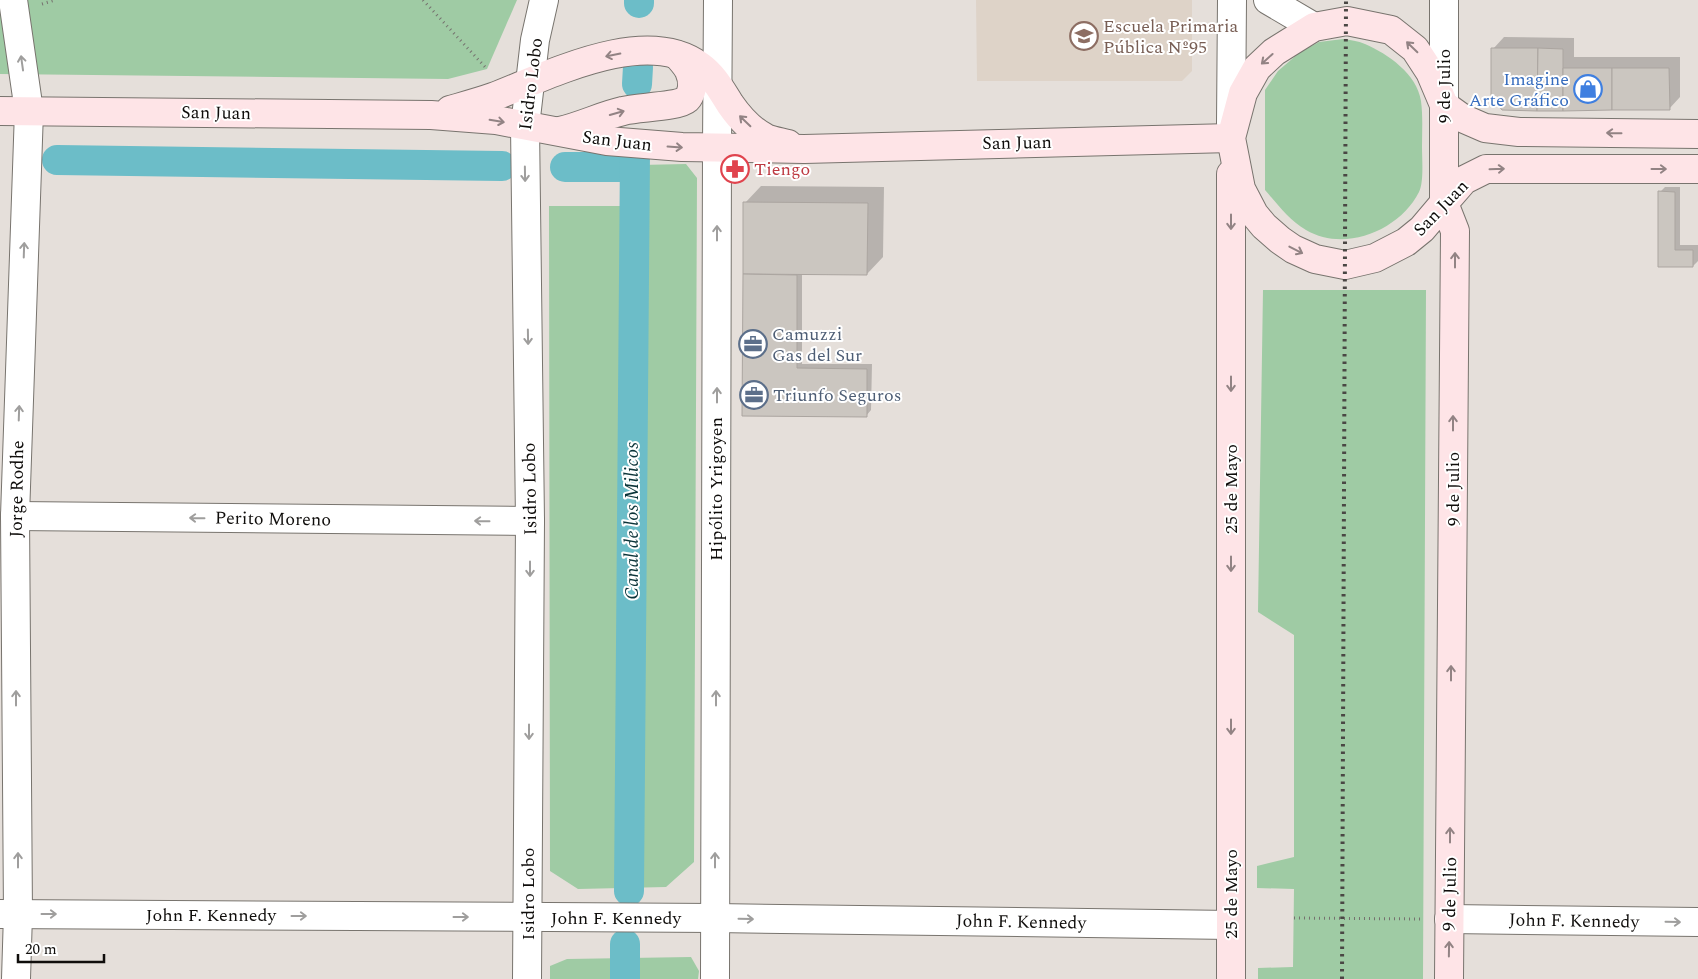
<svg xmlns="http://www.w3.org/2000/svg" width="1698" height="979" viewBox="0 0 1698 979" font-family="Spectral,serif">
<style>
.built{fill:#ded3c8}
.green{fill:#9fcba4}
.shadow{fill:#0003}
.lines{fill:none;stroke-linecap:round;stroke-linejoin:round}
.canal{stroke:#6cbdc8;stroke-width:30}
.building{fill:#cbc6c0;stroke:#aba5a0}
.minor-casing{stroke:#78746e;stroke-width:30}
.tertiary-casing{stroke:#78746e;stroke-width:30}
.secondary-casing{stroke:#78746e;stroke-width:30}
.path{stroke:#75716e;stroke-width:3;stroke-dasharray:1 4;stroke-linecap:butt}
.minor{stroke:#fff;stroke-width:28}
.tertiary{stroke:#fff;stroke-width:28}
.secondary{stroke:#fee4e7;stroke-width:28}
.rail{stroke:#4a4744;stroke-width:4;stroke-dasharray:2.5 5;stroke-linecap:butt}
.oneway{stroke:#928384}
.oneway2{stroke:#9f9e9d}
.labels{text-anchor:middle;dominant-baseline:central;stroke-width:4;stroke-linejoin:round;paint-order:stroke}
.education-label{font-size:18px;fill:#785e54;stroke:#fff;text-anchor:start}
.shop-label{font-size:18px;fill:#366cbe;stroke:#fff;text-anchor:end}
.street-label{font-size:18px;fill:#0f0d0b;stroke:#fff}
.health-label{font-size:18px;fill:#be3a42;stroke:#fff;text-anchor:start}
.service-label{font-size:18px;fill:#4e5e75;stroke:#fff;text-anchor:start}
.water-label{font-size:19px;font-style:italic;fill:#0b3439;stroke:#fff}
</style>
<rect width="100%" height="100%" fill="#e5dfda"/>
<polygon class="built" points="976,0 1192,0 1192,71 1182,81 977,81"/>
<g class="green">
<polygon points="0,0 517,0 487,69 448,79 0,74"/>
<path d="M 1343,39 C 1350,40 1358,41 1365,44 C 1388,54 1417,74 1421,101 C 1423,116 1422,132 1422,147 C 1422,158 1424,183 1419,192 C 1400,230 1345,253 1306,230 C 1289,220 1278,205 1265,190 L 1265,90 L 1278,71 L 1299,53 L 1319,42 Z"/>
<polygon points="686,164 697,178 694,862 666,887 578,889 550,871 549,206 639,206 640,165"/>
<polygon points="1263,290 1426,290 1423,979 1258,979 1258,968 1293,967 1294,889 1257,888 1257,866 1294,857 1294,635 1258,612"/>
<polygon points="691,957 699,971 698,979 550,979 550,966 567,959"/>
</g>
<g class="shadow">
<polygon points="1504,37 1574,38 1574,57 1680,57 1680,97 1669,109 1493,49"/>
<polygon points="761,186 884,187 883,257 867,274 802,274 802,364 872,364 871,410 866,416 743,415 745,203"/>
<polygon points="1665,187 1680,187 1680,245 1698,245 1698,261 1693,266 1659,266 1660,192"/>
</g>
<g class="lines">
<g class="canal">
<polyline points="639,3 639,0"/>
<polyline points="637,84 638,67"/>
<polyline points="57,160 502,166"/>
<polyline points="565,167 634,167"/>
<polyline points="629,891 635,152"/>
<polyline points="625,979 625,944"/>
</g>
</g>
<g class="building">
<polygon points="1491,48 1538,48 1537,111 1502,110 1491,96"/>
<polygon points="1538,48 1563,49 1563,111 1537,111"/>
<polygon points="1563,68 1612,68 1612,110 1563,111"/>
<polygon points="1612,68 1669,68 1670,110 1612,110"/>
<polygon points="1658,191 1675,192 1675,250 1693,250 1693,267 1658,267"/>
<polygon points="743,202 868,203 867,275 743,274"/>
<polygon points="743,274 797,275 797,368 867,369 867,417 742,416"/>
</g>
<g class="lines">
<defs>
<g id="minor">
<polyline points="13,0 29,111 15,516 18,914 16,979"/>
<polyline points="1268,0 1314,27"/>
<polyline points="1231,123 1232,0"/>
<polyline points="525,126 535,40 544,0"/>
<polyline points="717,148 718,0"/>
<polyline points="15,516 530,521"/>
<polyline points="0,914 715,918 1231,925"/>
<polyline points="1449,919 1698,922"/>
</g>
<g id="tertiary">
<polyline points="1444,0 1444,105"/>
<polyline points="525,126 530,521 527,979"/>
<polyline points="715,979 717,148"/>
</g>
<g id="secondary">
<polyline points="1444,105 1462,118 1485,128 1519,132 1698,134"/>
<path d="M 450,110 C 464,106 479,102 493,97 C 548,76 645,25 700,66 C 714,76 721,90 730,104 C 739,117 752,131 766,138 C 773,141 781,142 788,144"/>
<polyline points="0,111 431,115 496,120 607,141 682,147 804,149 1231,138"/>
<path d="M 560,131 C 582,126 601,116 623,111 C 637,107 678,107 687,99 C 690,96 691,92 692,88 C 693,73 687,66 677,55"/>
<polyline points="1231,174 1231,979"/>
<polyline points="1449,979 1455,231 1444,203 1444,105 1430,72 1415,49 1391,30 1347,21 1314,27 1274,52 1257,68 1243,93 1231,138 1241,189 1254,214 1264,226 1280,240 1293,249 1315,259 1345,265 1375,258 1406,242 1422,229 1444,203 1464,180 1486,169 1698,169"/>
</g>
</defs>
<use href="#minor" class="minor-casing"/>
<use href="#tertiary" class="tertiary-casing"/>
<use href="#secondary" class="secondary-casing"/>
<g class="path">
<polyline points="423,0 487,69"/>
<polyline points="42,4 55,0"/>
<polyline points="1294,918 1421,919"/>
</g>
<use href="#minor" class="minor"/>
<use href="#tertiary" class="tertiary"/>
<use href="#secondary" class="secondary"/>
<polyline class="rail" points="1342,979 1346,0"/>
</g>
<defs><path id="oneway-shaft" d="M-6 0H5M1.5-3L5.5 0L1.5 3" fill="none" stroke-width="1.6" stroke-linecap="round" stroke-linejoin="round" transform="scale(1.25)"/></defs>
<g class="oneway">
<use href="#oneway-shaft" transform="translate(1412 47) rotate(-136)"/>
<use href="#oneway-shaft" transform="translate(613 55) rotate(169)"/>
<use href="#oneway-shaft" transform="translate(1267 59) rotate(138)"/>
<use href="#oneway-shaft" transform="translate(617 113) rotate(-16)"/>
<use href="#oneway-shaft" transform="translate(497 121) rotate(9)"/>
<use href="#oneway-shaft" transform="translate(745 121) rotate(-136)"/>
<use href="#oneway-shaft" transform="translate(1614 133) rotate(-179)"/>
<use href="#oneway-shaft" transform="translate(675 147) rotate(4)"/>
<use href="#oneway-shaft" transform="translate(1497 169) rotate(-2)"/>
<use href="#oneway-shaft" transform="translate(1659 169)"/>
<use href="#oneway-shaft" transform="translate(1231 222) rotate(90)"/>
<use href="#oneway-shaft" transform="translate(1296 250) rotate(27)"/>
<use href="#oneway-shaft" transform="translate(1455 260) rotate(-90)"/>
<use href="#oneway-shaft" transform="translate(1231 384) rotate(90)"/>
<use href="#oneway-shaft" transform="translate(1453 423) rotate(-90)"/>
<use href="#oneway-shaft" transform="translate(1231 564) rotate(90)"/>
<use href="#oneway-shaft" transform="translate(1451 673) rotate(-90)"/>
<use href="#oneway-shaft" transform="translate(1231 727) rotate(90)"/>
<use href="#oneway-shaft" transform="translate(1450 835) rotate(-90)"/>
<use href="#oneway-shaft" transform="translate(1449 949) rotate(-89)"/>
</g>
<g class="oneway2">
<use href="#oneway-shaft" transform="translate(22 63) rotate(-98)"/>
<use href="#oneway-shaft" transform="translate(525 174) rotate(89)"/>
<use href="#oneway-shaft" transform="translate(717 233) rotate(-90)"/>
<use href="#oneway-shaft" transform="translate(24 250) rotate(-88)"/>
<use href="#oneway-shaft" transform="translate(528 337) rotate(89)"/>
<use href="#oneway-shaft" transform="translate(717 395) rotate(-90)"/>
<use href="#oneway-shaft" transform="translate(19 413) rotate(-88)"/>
<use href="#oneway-shaft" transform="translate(197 518) rotate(-179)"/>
<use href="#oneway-shaft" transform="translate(482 521) rotate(-179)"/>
<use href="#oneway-shaft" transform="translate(530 569) rotate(90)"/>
<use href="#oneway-shaft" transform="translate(16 698) rotate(-90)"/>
<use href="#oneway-shaft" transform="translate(716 698) rotate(-90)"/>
<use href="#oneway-shaft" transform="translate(529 732) rotate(90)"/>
<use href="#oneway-shaft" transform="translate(18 860) rotate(-90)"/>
<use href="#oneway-shaft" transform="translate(715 860) rotate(-90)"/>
<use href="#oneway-shaft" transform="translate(49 914)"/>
<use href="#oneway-shaft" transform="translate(299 916)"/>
<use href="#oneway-shaft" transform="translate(461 917)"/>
<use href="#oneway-shaft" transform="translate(746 919) rotate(1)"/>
<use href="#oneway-shaft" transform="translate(1673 922) rotate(1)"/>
</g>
<defs>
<symbol id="school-ring" viewBox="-11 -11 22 22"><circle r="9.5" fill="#fff" stroke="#8d6e63" stroke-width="1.5"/><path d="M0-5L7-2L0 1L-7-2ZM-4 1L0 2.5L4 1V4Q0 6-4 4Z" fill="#8d6e63"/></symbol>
<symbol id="shop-ring" viewBox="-11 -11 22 22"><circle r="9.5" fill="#fff" stroke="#3f7fe0" stroke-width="1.5"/><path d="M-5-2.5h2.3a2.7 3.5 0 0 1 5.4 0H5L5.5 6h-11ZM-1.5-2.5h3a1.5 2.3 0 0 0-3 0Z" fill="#3f7fe0"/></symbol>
<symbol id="pharmacy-ring" viewBox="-11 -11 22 22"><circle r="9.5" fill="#fff" stroke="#e0444e" stroke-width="1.5"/><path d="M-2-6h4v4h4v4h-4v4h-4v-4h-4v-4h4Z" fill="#e0444e"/></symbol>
<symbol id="office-ring" viewBox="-11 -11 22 22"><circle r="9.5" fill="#fff" stroke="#5c6f8a" stroke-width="1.5"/><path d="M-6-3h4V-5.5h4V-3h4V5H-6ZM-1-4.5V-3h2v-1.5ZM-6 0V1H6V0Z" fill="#5c6f8a"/></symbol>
</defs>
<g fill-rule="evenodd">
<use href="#school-ring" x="1068" y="20" width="32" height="32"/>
<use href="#shop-ring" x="1572" y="73" width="32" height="32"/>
<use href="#pharmacy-ring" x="719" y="153" width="32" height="32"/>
<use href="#office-ring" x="737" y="328" width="32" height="32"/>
<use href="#office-ring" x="738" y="379" width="32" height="32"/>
</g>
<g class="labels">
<g class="education-label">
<text x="1103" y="26">Escuela Primaria<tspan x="1103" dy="21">Pública Nº95</tspan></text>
</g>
<g class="shop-label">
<text x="1569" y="79">Imagine<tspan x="1569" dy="21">Arte Gráfico</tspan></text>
</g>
<g class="street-label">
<text transform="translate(531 84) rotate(-83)">Isidro Lobo</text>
<text transform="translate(1444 86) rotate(-90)">9 de Julio</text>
<text transform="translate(216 113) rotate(1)">San Juan</text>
<text transform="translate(617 141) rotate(7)">San Juan</text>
<text transform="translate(1017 143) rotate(-1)">San Juan</text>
<text transform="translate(1441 208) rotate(-46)">San Juan</text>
<text transform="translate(17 489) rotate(-89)">Jorge Rodhe</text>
<text transform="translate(530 489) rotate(-91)">Isidro Lobo</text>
<text transform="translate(716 489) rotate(-90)">Hipólito Yrigoyen</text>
<text transform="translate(1231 489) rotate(-90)">25 de Mayo</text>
<text transform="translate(1453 489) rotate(-90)">9 de Julio</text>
<text transform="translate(273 519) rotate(1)">Perito Moreno</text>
<text transform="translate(528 894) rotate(-90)">Isidro Lobo</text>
<text transform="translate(1231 894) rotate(-90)">25 de Mayo</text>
<text transform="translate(1450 894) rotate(-89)">9 de Julio</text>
<text x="211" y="915">John F. Kennedy</text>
<text x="616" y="918">John F. Kennedy</text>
<text transform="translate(1574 921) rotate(1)">John F. Kennedy</text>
<text transform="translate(1021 922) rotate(1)">John F. Kennedy</text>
</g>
<g class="health-label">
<text x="754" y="169">Tiengo</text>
</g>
<g class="service-label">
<text x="772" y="334">Camuzzi<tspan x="772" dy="21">Gas del Sur</tspan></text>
<text x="773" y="395">Triunfo Seguros</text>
</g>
<g class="water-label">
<text transform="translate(632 521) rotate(-90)">Canal de los Milicos</text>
</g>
</g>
<path d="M18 954v8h86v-8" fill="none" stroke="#0f0d0b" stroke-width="2.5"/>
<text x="25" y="954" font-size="15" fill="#0f0d0b" stroke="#ffffff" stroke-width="4" paint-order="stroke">20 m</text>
</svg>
